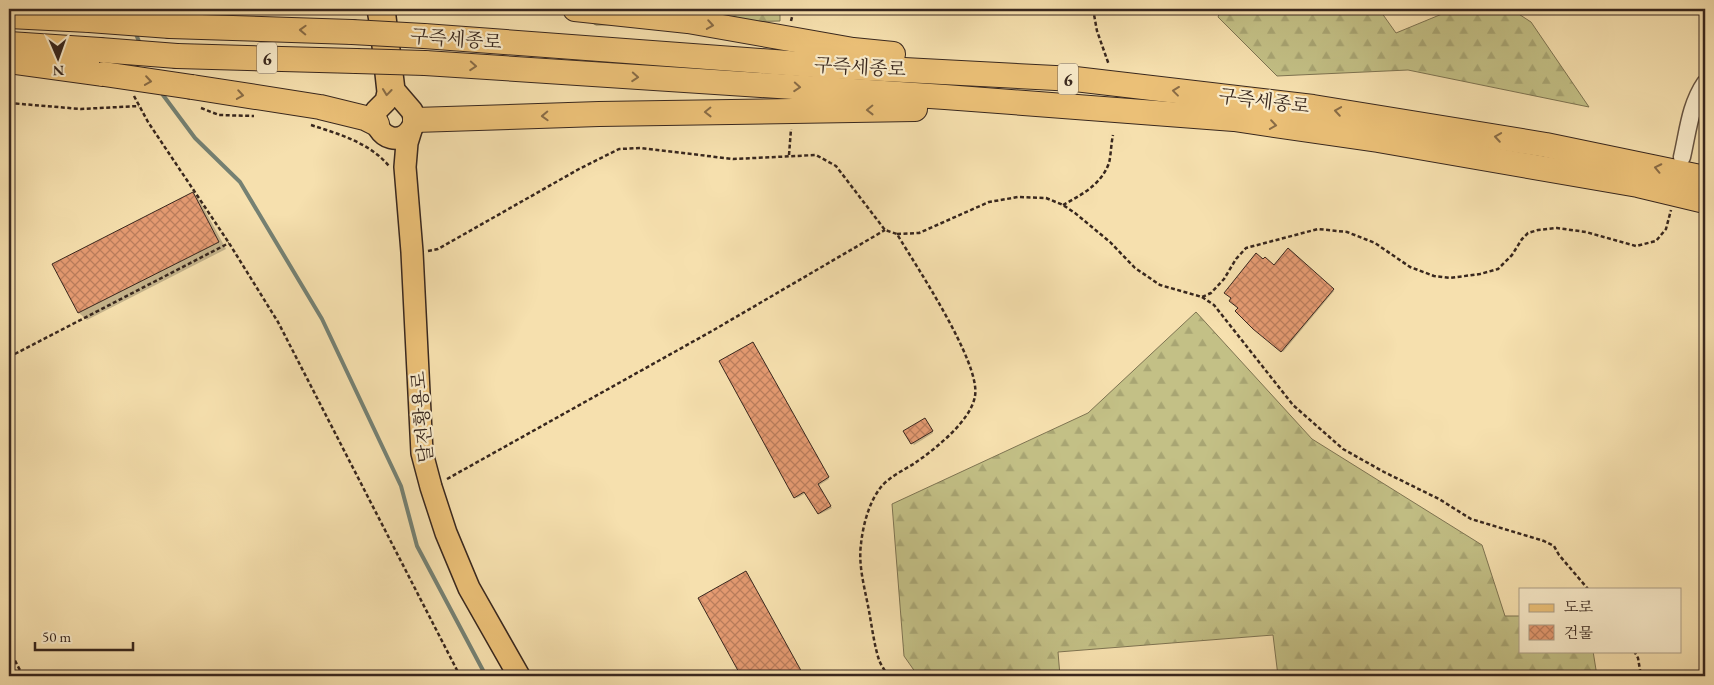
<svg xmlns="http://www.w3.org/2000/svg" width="1714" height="685" viewBox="0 0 1714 685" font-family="'EB Garamond','Noto Serif KR',serif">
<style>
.forest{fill:url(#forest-firs);stroke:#7e7452}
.shadow{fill:#0003}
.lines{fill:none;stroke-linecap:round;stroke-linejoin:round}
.stream{stroke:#758173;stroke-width:4}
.building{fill:url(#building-cross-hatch);stroke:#38271e}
.minor-casing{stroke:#685542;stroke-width:19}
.major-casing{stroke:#38271e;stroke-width:24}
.highway-casing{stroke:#38271e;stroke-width:26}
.path{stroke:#38271e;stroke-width:2.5;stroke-dasharray:4 2.5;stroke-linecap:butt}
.minor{stroke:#f9ebca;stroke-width:16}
.major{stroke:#ebc077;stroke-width:21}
.highway{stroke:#ebc077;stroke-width:24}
.highway-bridge-casing{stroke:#38271e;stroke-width:26;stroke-linecap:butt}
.highway-bridge{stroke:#ebc077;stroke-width:24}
.oneway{stroke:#896c46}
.labels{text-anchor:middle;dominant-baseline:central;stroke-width:4.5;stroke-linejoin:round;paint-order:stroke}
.shield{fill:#f9ebca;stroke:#726252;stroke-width:1}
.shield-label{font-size:18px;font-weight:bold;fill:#38271e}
.street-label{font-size:19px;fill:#38271e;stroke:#f9ebca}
</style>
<defs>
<pattern id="forest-firs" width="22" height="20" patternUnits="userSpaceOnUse" patternTransform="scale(1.25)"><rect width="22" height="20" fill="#c3c086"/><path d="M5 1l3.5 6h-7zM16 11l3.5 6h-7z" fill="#a8a573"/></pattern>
<pattern id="building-cross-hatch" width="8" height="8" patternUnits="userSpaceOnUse" patternTransform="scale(1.25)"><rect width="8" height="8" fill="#e59b72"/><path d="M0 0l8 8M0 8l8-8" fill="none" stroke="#bb7e5d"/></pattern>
</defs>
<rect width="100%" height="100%" fill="#f6e0ae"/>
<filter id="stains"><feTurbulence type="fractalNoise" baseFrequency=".004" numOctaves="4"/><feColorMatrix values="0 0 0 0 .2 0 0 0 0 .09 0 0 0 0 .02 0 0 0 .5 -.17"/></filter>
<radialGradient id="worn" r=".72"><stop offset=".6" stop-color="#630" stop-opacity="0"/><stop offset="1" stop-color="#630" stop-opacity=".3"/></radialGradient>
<g class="forest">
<polygon points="567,9 780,9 780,21 596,25"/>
<polygon points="1221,9 1379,9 1396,33 1454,9 1511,9 1531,22 1589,107 1408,70 1277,76 1218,17"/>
<polygon points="1196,312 1312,439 1482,545 1505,616 1520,616 1520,651 1593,651 1597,676 1278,676 1273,635 1058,652 1060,676 918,676 904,656 892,504 1088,413"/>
</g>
<g class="shadow">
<polygon points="193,193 200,201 226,249 87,320 79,313 54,264"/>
<polygon points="1288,250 1334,291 1283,352 1256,330 1274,266"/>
<polygon points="754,345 829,479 818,486 832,508 820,514 806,493 797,498 795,497"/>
<polygon points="926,421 933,433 914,445 912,443"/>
<polygon points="747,574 803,676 742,676 700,599"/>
</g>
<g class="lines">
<g class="stream">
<polyline points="135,32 141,46"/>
<polyline points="160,91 195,138 240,182 322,319 401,486 417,546 486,676"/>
</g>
</g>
<g class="building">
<polygon points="193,192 219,242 78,313 52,264"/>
<polygon points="1288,248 1334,289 1281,352 1253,329 1235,311 1238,308 1229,301 1231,298 1224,293 1256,253 1263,259 1265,257 1274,265"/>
<polygon points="753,342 829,477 818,484 831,506 818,514 804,492 794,498 719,361"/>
<polygon points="925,418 933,431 911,444 903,431"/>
<polygon points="746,571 804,676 741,676 698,598"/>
</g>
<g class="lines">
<defs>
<path id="minor" d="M 1682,157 C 1688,131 1690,105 1705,83"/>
<g id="major">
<path d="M 378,9 L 381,27 L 388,92 L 386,101 L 376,111 C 372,140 407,150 415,120 L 412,111 L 394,90 L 384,9"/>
<polyline points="411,130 407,143 405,167 412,252 422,453 431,487 446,533 469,588 519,676"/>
</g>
<g id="highway">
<polyline points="575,9 688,21 853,50 893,54"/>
<polyline points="9,16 89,20"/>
<polyline points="170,26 352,32"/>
<polyline points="424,36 828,66 1075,79 1313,107 1546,145 1705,178"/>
<polyline points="9,44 100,50"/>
<polyline points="177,56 356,61"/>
<polyline points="9,61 104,74"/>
<polyline points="425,63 945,97 1234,119 1378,140 1638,185 1705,201"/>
<polyline points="192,87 320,107 365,118 377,124"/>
<polyline points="415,120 599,114 915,109"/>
</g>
</defs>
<use href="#minor" class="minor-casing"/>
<use href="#major" class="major-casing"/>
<use href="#highway" class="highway-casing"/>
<g class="path">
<polyline points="1093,9 1097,31 1109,65"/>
<polyline points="791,21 794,9"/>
<polyline points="134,96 148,122 229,243 278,322 460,676"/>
<polyline points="9,103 81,109 139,106"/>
<polyline points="201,108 219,115 254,116"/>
<path d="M 311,125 C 339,134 370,143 389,166"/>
<polyline points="789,155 791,129"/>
<path d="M 1063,205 C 1081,195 1101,185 1109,163 C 1111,155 1111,144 1113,135"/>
<polyline points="897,234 919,233 989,202 1018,197 1046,198 1063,205 1075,213 1110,242 1135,268 1160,285 1202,297 1211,293 1224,279 1236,259 1246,248 1318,229 1347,232 1375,243 1410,267 1434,276 1450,278 1480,274 1498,269 1512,255 1522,239 1528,233 1538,230 1557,228 1586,232 1636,246 1656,241 1666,229 1671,210"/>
<path d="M 428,251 L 438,249 L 579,169 L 619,149 L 641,148 L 733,159 L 816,155 L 836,166 L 885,230 L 897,234 C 916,266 981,363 975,396 C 971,421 935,449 915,463 C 904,470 889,477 881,487 C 869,502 863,525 861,544 C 858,566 865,589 869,611 C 872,627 874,644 879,660 C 881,665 885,671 888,676"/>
<polyline points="1202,297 1214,305 1293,405 1343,449 1384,472 1439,499 1471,519 1544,541 1554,546 1559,555 1588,589"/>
<polyline points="9,357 229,243"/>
<polyline points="447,479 712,331 885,230"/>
<polyline points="9,649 23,676"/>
<polyline points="1634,651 1638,658 1641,676"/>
</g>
<use href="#minor" class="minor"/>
<use href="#major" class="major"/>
<use href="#highway" class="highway"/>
<defs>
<g id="highway-bridge">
<polyline points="89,20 170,26"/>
<polyline points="352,32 424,36"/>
<polyline points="100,50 177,56"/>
<polyline points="356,61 425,63"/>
<polyline points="104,74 192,87"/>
</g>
</defs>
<use href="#highway-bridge" class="highway-bridge-casing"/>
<use href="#highway-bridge" class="highway-bridge"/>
</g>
<defs><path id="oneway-chevron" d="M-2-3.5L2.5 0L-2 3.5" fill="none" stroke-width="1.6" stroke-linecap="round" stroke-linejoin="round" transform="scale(1.25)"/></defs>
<g class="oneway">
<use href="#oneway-chevron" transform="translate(710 25) rotate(9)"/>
<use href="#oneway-chevron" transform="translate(303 30) rotate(-178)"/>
<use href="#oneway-chevron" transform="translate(473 66) rotate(4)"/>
<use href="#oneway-chevron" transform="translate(635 77) rotate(4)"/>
<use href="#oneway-chevron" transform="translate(148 81) rotate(8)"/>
<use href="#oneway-chevron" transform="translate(797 87) rotate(4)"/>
<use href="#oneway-chevron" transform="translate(1176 91) rotate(-173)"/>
<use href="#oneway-chevron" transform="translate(387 92) rotate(96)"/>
<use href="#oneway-chevron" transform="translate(240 95) rotate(9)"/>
<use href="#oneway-chevron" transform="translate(870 110) rotate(179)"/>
<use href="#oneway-chevron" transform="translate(1338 111) rotate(-171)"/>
<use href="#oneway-chevron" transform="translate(708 112) rotate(179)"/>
<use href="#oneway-chevron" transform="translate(545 116) rotate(178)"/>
<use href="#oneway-chevron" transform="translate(1273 125) rotate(8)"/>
<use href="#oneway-chevron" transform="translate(1498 137) rotate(-171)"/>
<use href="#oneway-chevron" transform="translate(1658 168) rotate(-168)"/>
</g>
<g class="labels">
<g class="shield">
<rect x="257" y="42.5" width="20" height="31" rx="4"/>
<rect x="1058" y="63.5" width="20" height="31" rx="4"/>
</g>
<g class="shield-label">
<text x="267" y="58">6</text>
<text x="1068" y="79">6</text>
</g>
<g class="street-label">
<text transform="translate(456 39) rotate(4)">구즉세종로</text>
<text transform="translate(860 67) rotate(3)">구즉세종로</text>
<text transform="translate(1264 101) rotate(7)">구즉세종로</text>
<text transform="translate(422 417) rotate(-95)">달전황용로</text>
</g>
</g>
<rect width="1714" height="685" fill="none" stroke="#f6e0ae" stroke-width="30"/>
<rect x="10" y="10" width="1694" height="665" fill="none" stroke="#38271e" stroke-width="2.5"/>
<rect x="15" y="15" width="1684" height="655" fill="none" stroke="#38271e"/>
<rect x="1519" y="588" width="162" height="65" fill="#f9ebca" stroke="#ac9d85"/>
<rect x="1529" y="604" width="25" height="8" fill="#ebc077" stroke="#ac9d85"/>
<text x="1564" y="612" font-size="15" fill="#38271e">도로</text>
<rect x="1529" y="625" width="25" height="15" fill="url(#building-cross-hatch)" stroke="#ac9d85"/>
<text x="1564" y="638" font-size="15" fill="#38271e">건물</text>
<g transform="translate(58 58) rotate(178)" stroke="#f9ebca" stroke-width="4" paint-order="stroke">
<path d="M0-4L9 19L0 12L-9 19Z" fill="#38271e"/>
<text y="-8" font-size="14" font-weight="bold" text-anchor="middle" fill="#38271e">N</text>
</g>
<path d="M35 642v8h98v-8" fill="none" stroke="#38271e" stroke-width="2.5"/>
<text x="42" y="642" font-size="15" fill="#38271e" stroke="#f9ebca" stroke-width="4" paint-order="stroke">50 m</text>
<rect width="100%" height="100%" filter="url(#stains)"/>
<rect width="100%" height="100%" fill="url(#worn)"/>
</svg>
